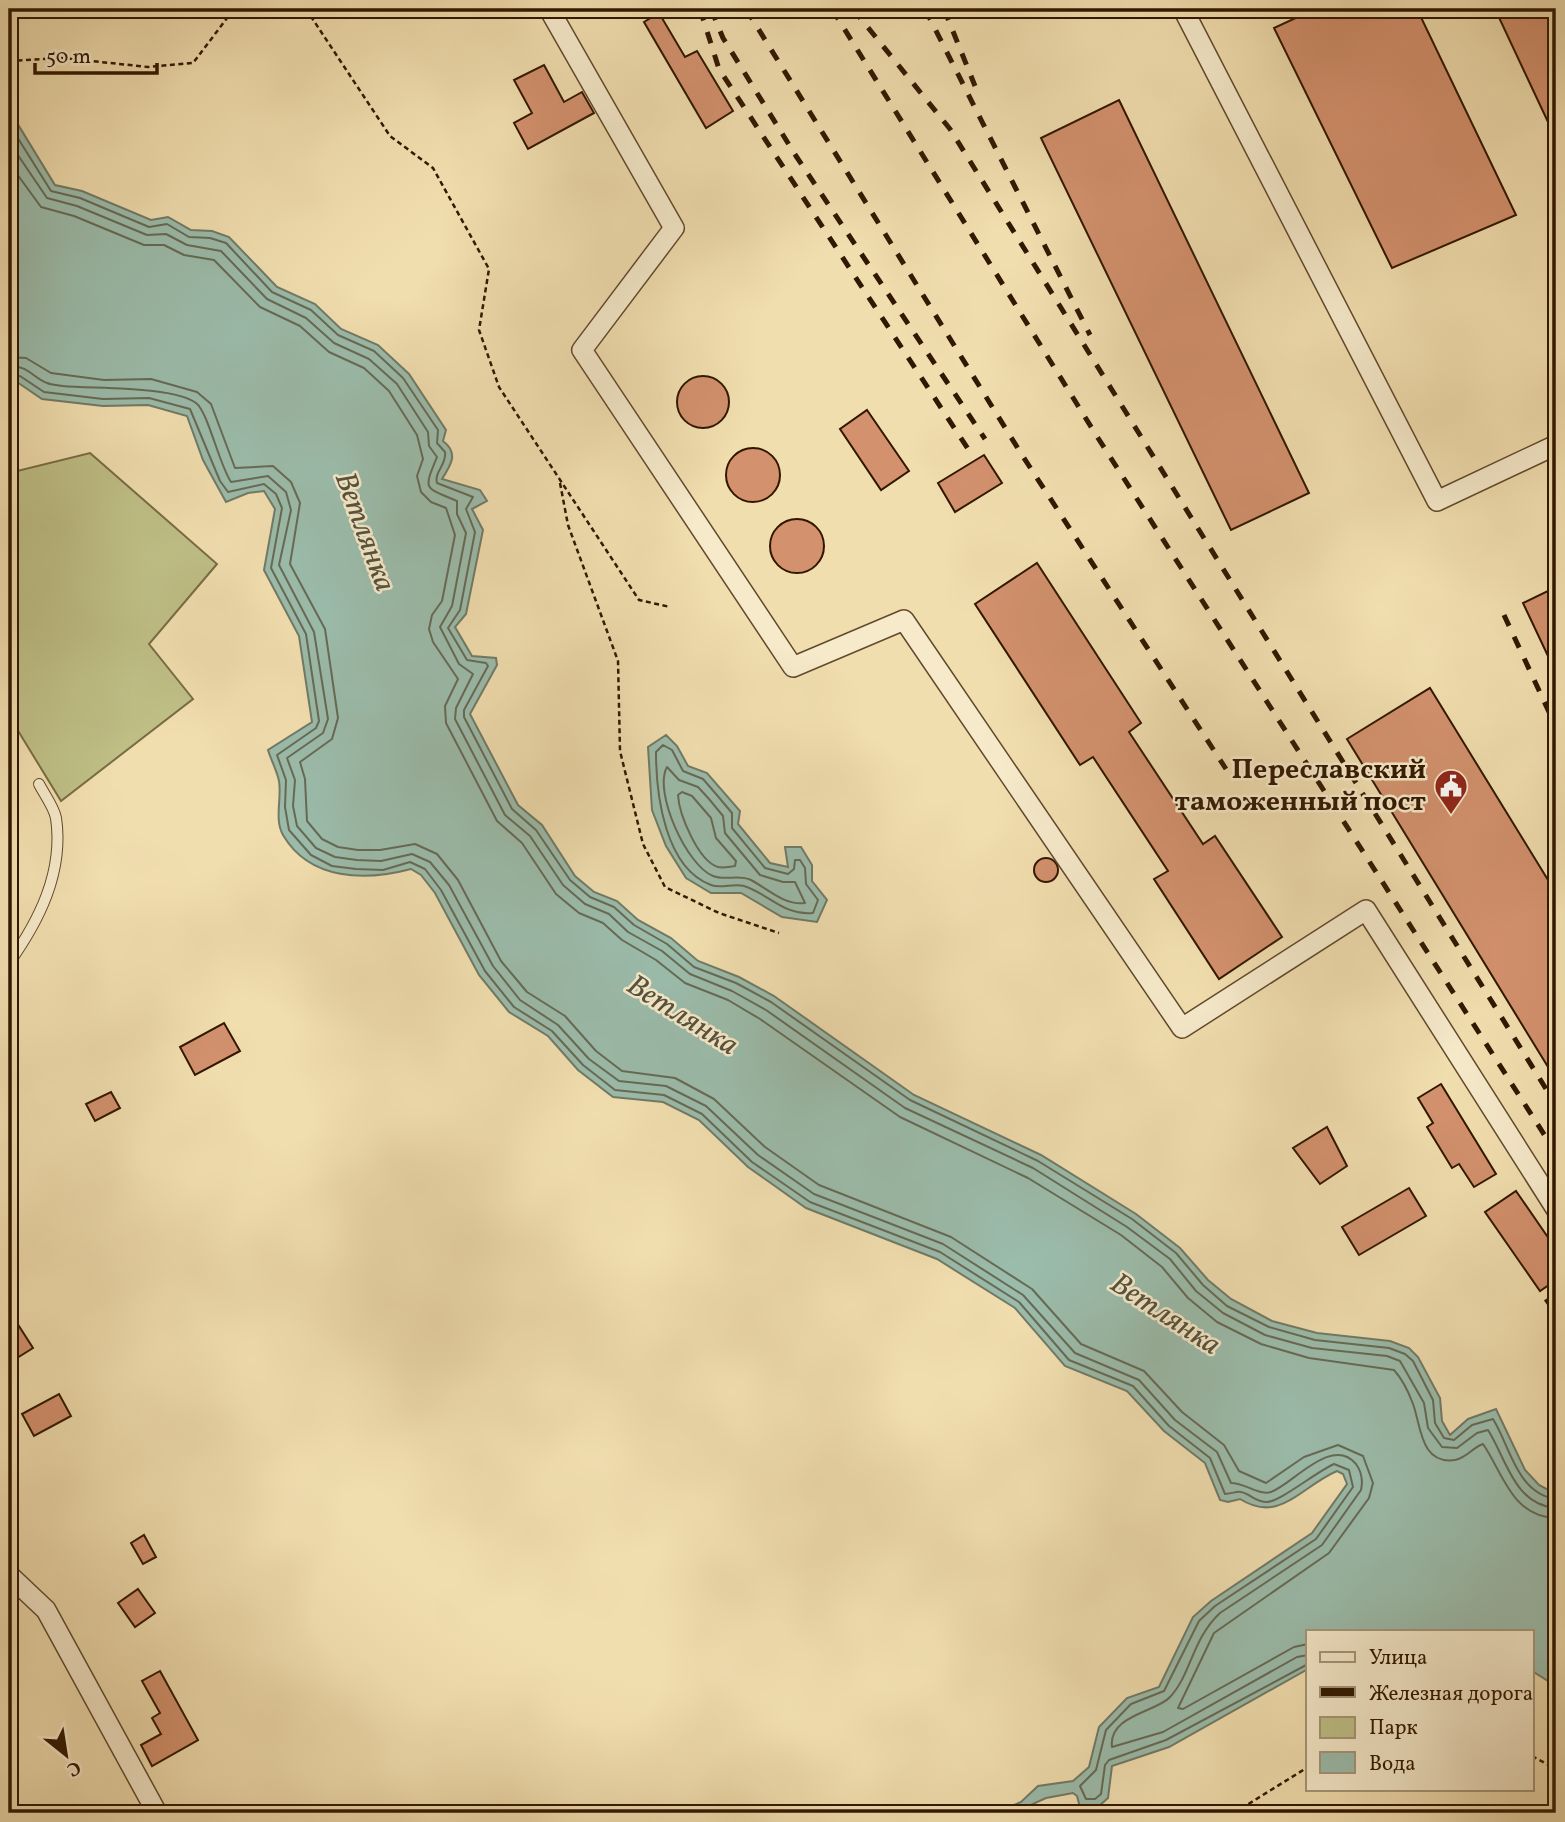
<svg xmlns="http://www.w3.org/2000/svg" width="1565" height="1822" viewBox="0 0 1565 1822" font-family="Vollkorn,serif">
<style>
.green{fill:#bfc087;stroke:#786c44;stroke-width:2}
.water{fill:#9bbcab;stroke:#717a67;stroke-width:2}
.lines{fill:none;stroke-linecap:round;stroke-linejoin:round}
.shore{stroke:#666a56;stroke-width:2}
.stream{stroke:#717a67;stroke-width:5}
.building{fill:#d3916e;stroke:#311700;stroke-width:2}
.lane-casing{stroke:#61492c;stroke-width:12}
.street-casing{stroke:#61492c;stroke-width:22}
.path{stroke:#311700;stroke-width:2.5;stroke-dasharray:5 3.5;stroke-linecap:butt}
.lane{stroke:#f6eacb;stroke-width:10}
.street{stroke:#f6eacb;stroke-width:19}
.rail{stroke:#311700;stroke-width:5;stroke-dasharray:12 12;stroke-linecap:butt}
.labels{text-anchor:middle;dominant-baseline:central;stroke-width:5;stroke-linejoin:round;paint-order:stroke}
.poi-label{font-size:28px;font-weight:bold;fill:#311700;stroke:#f6eacb;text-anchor:end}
.water-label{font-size:30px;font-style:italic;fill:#56513c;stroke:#f6eacb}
</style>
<rect width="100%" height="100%" fill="#f1deaf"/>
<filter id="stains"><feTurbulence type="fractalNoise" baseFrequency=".00286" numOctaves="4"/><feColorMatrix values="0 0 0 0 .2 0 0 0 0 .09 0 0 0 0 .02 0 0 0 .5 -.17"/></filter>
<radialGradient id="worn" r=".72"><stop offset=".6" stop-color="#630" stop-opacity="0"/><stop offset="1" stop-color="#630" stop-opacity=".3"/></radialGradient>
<polygon class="green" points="90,453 217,564 149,644 193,699 61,801 9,716 9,473"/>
<g class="water">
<path d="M 9,96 L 16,107 L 11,113 L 55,185 L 82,191 L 151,220 L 168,217 L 191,230 L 212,231 L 229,237 L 277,287 L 315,304 L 341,329 L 378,345 L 409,374 L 446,430 L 443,441 C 459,453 451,465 442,479 L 480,490 L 487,501 L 472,509 L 483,530 L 466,614 L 455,627 L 472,656 L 496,658 L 497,665 L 470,714 L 518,805 L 542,825 L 575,876 L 594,892 L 617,901 L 638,920 L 671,938 L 698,961 L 739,977 L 774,996 L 914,1095 L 1041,1155 L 1136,1214 L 1180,1248 L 1208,1280 L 1231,1299 L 1272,1321 L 1317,1333 L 1390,1341 L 1409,1348 L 1418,1357 L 1440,1398 L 1442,1421 L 1450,1435 L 1468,1419 L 1496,1409 L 1525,1470 L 1539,1485 L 1556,1494 L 1556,1686 L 1532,1671 L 1532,1631 L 1308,1631 L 1308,1669 L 1169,1747 L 1112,1766 L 1108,1798 L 1099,1806 L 1081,1811 L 1077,1796 L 1073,1793 L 1046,1798 L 1013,1813 L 1005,1813 L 1002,1810 L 1021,1802 L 1038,1786 L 1073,1781 L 1089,1767 L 1099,1727 L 1127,1698 L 1159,1687 L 1193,1617 L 1211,1601 L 1312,1533 L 1347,1484 L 1343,1474 L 1337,1471 C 1300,1487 1280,1524 1240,1499 L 1228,1502 L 1220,1500 L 1205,1463 L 1164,1431 L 1127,1391 L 1065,1366 L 1015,1308 L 937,1259 L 806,1208 L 748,1167 L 699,1120 L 663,1102 L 613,1097 L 578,1070 L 548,1036 L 509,1012 L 479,975 L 435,893 L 421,875 L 411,869 C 366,881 310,881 283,835 C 274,819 282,798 279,781 C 277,771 271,760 268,750 L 312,722 L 299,636 L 264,570 L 275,509 L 264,491 L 248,493 L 226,502 L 203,460 L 187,416 L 148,405 L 103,406 L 42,399 L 17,382 L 9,385 Z"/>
<polygon points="666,735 677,746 688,766 707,773 740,811 738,824 770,863 788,867 785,847 801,847 812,865 812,881 827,900 817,922 782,917 741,893 711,893 686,878 666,846 652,810 648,747"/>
</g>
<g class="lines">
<g class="shore">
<path d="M 9,124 L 51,191 L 80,198 L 149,227 L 167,224 L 189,237 L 210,238 L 226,243 L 272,292 L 311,310 L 338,335 L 374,351 L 403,378 L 438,430 L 437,443 L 445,452 C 447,465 434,471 437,483 L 473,497 L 466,509 L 475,532 L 460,610 L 448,628 L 467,660 L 486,663 L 488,666 L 464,710 L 464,717 L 512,809 L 536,830 L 570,880 L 590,897 L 614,907 L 634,925 L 667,944 L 694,967 L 736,983 L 771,1002 L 910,1100 L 1038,1161 L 1132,1219 L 1176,1253 L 1203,1285 L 1227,1306 L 1269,1327 L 1315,1340 L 1389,1348 L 1405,1354 L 1413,1361 L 1433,1400 L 1435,1423 L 1444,1438 L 1454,1440 L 1472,1425 L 1493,1419 C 1510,1446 1517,1494 1556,1499"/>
<path d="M 9,142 L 47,198 L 77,206 L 147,235 L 166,234 L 187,245 L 221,251 L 267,299 L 306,318 L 334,343 L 369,359 L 397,384 L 428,432 L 429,446 L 437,457 C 423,491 424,487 457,501 L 457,514 L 466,533 L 452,606 L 440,627 L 459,664 L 473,674 L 456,708 L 455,719 L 505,815 L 530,836 L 563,885 L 585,904 L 609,914 L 628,932 L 662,951 L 690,974 L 732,991 L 766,1010 L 905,1108 L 1033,1168 L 1127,1227 L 1170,1259 L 1196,1291 L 1223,1313 L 1265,1335 L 1312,1348 L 1387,1356 L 1400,1361 L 1424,1403 L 1428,1428 L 1442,1447 L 1457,1448 L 1477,1433 L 1488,1430 C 1506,1458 1514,1505 1556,1508"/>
<path d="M 9,163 L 41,207 L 74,216 L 144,245 L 164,245 L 184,255 L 214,260 L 260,307 L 300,326 L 329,352 L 364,368 L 389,391 L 417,435 L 423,459 L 417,476 L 421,492 L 431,502 L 446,508 L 455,535 L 442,601 L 432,615 L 429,629 L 433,642 L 458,679 L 445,706 L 446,723 L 497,821 L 522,843 L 556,894 L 579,913 L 603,923 L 622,940 L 656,960 L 685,983 L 728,1000 L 760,1019 L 900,1117 L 1028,1178 L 1121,1235 L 1162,1267 L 1188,1298 L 1217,1322 L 1261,1344 L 1309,1358 L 1394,1370 C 1402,1379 1409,1393 1413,1404 C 1421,1425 1420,1465 1455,1460 C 1467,1458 1473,1447 1483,1444 C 1503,1473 1512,1517 1556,1518"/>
<polyline points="9,357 26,358 51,373 104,380 151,379 197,392 211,404 235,468 273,466 291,482 300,503 290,564 325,629 338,718 332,739 300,762 305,779 307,821 322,839 338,847 358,850 380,850 415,844 437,854 458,880 501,961 527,992 565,1016 596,1051 622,1071 675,1078 714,1099 765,1147 819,1185 951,1237 1032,1289 1081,1344 1144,1371 1182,1412 1224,1445 1239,1471 1266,1483 1304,1457 1338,1445 1363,1456 1373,1483 1369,1498 1329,1553 1214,1633 1178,1708 1183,1709 1294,1647 1308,1644"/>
<path d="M 9,368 C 26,363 33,378 47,383 C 52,385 58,385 63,386 C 95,389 173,386 196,403 C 208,412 219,464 231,482 L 268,476 L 286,492 L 291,510 L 279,565 L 314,632 L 328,719 L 323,733 L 287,758 L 295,780 L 293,806 L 297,826 L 316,848 L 335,857 L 357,860 L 381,861 L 412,854 L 430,862 L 449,885 L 493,966 L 520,1000 L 558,1025 L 589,1059 L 619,1081 L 666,1086 L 706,1106 L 758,1155 L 814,1194 L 943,1244 L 1023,1295 L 1075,1353 L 1139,1380 L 1175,1420 L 1217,1452 L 1231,1483 C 1245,1483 1260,1496 1271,1492 C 1293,1484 1332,1435 1356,1464 C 1361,1471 1363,1481 1361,1490 L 1322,1545 L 1220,1613 C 1192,1639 1191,1675 1170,1697 C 1157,1712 1108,1715 1112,1747 L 1163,1732 L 1297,1657 L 1308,1655"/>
<path d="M 9,378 L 20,376 L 44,392 L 103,399 L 149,398 L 190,409 L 220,481 L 228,492 L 264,484 L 276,494 L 282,508 L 271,568 L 306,634 L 319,721 L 316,728 L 277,755 L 286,780 L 285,807 L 289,830 L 311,855 L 332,866 L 356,869 L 383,870 L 410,862 L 425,869 L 441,890 L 485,971 L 514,1007 L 552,1031 L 583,1065 L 615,1090 L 664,1095 L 702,1114 L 752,1162 L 810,1202 L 940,1252 L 1019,1302 L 1069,1360 L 1133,1386 L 1169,1426 L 1210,1458 L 1225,1494 C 1230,1494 1237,1491 1241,1492 C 1251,1494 1255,1502 1267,1502 C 1281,1501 1316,1472 1334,1464 L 1349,1470 L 1353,1487 L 1316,1539 L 1215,1606 L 1199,1621 L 1164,1691 L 1131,1704 L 1106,1730 L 1096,1770 L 1080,1786 L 1086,1799 L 1095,1799 L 1101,1794 L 1105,1765 L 1109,1760 L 1166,1740 L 1308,1664"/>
<path d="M 663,745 L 672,750 L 683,771 L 703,779 L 716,794 L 732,813 L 732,828 L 765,868 L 788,874 L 794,869 L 795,860 L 800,860 L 805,868 L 806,884 L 818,900 L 813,913 C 784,916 769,894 744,886 C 733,883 721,889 711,885 C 665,868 656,795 656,752 Z"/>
<path d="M 667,767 L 679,780 L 698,787 L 709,799 L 723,816 L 725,833 L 760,875 L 783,882 L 795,882 L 805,903 C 785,906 768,889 751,880 C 739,874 725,881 713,876 C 687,866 653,792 667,767 Z"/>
<path d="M 682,792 L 692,796 L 711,818 L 716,838 L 736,861 L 735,866 C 730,867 723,868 718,867 C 698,861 679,814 678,795 Z"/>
</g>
<polyline class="stream" points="1000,1813 1002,1810"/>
</g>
<g class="building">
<polygon points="1315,9 1417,9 1516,215 1392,268 1274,28"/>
<polygon points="1495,9 1556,9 1556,139"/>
<polygon points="659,13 685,57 697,51 733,111 706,128 644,22"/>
<polygon points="544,65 564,102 582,92 594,113 528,149 514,123 532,113 514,80"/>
<polygon points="1119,100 1309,493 1231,530 1041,138"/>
<circle cx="703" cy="402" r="26"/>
<polygon points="867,410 909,471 881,490 840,429"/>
<circle cx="753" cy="475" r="27"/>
<polygon points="984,455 1002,483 955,512 938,483"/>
<circle cx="797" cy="546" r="27"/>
<polygon points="1037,563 1141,723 1129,732 1203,844 1215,836 1282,937 1219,979 1154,879 1168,871 1093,757 1080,765 975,604"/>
<polygon points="1556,587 1556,673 1523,603"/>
<polygon points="1430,688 1556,893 1556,1080 1347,739"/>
<circle cx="1046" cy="870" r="12"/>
<polygon points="224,1023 240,1051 195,1075 180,1047"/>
<polygon points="1441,1084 1496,1174 1474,1187 1459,1164 1452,1168 1427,1127 1433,1123 1418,1098"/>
<polygon points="111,1092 120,1108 95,1121 86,1104"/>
<polygon points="1327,1127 1347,1166 1320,1184 1293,1148"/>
<polygon points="1409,1188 1426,1216 1359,1255 1342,1227"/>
<polygon points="1516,1191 1556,1249 1556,1280 1540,1291 1485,1212"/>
<polygon points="17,1323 33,1348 9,1363 9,1328"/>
<polygon points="59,1394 71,1416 34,1436 22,1414"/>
<polygon points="144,1535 156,1557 143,1564 131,1543"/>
<polygon points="138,1589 155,1613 135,1627 118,1603"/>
<polygon points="160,1671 198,1740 152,1766 141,1745 161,1734 152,1718 160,1713 142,1681"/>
</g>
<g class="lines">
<defs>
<path id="lane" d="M 9,963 C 39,921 64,872 56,818 C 54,807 44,794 39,784"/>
<g id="street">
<polyline points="549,9 674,228 582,350 793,667 904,620 1182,1028 1366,910 1556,1209"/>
<polyline points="1183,9 1437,501 1556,445"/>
<polyline points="9,1575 46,1610 157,1813"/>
</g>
</defs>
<use href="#lane" class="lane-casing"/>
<use href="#street" class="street-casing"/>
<g class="path">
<polyline points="306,9 390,136 433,168 489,269 479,330 499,387 639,600 670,607"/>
<polyline points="9,61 63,58 148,67 193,63 234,9"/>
<polyline points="560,483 568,525 618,661 620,751 643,844 665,887 719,913 779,933"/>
<polyline points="1532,1756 1556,1769"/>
<polyline points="1234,1813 1308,1767"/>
</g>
<use href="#lane" class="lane"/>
<use href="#street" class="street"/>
<g class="rail">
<polyline points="700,9 719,69 972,455"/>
<polyline points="711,9 723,38 796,156 985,439"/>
<polyline points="746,9 1022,455 1226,769"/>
<polyline points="832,9 1098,438 1556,1153"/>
<polyline points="853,9 950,129 1556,1105"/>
<polyline points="925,9 1090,335"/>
<polyline points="944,9 975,86"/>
<polyline points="1504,615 1556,727"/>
<polyline points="1546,1299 1556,1313"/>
</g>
</g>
<defs>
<symbol id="civic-pin" viewBox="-11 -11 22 30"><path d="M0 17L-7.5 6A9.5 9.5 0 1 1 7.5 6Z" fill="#8f2418" stroke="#f6eacb"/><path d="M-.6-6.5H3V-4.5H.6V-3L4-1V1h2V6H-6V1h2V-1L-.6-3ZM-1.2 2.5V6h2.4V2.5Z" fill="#fff"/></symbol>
</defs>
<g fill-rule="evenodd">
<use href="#civic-pin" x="1432" y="767" width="38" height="52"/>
</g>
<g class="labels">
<g class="poi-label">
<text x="1426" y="770">Переславский<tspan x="1426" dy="32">таможенный пост</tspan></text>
</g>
<g class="water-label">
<text transform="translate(364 532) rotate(70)">Ветлянка</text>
<text transform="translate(682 1016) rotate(32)">Ветлянка</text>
<text transform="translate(1165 1315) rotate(33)">Ветлянка</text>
</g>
</g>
<rect width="1565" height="1822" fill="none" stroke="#f1deaf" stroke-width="35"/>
<rect x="10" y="10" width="1544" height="1801" fill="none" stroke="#311700" stroke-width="3.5"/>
<rect x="18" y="18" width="1530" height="1787" fill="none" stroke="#311700" stroke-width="2"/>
<rect x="1306" y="1630" width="228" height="161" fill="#f6eacb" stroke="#a7967a" stroke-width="2"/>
<rect x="1320" y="1652" width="35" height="10" fill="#f6eacb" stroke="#a7967a" stroke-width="2"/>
<text x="1369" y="1664" font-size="21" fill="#311700">Улица</text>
<rect x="1320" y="1687" width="35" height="10" fill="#311700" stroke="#a7967a" stroke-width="2"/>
<text x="1369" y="1700" font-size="21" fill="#311700">Железная дорога</text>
<rect x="1320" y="1717" width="35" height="21" fill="#bfc087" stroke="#a7967a" stroke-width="2"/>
<text x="1369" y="1734" font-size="21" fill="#311700">Парк</text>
<rect x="1320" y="1752" width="35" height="21" fill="#9bbcab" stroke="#a7967a" stroke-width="2"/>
<text x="1369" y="1770" font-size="21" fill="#311700">Вода</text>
<g transform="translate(66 1755) rotate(150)" stroke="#f6eacb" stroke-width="5" paint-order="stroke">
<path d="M0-5L12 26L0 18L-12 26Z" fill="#311700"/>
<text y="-10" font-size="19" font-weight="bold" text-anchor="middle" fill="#311700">С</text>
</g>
<path d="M35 63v10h122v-10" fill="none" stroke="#311700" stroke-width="3.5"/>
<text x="46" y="63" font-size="21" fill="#311700" stroke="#f6eacb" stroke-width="5" paint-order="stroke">50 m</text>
<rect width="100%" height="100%" filter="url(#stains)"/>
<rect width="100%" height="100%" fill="url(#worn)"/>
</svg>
